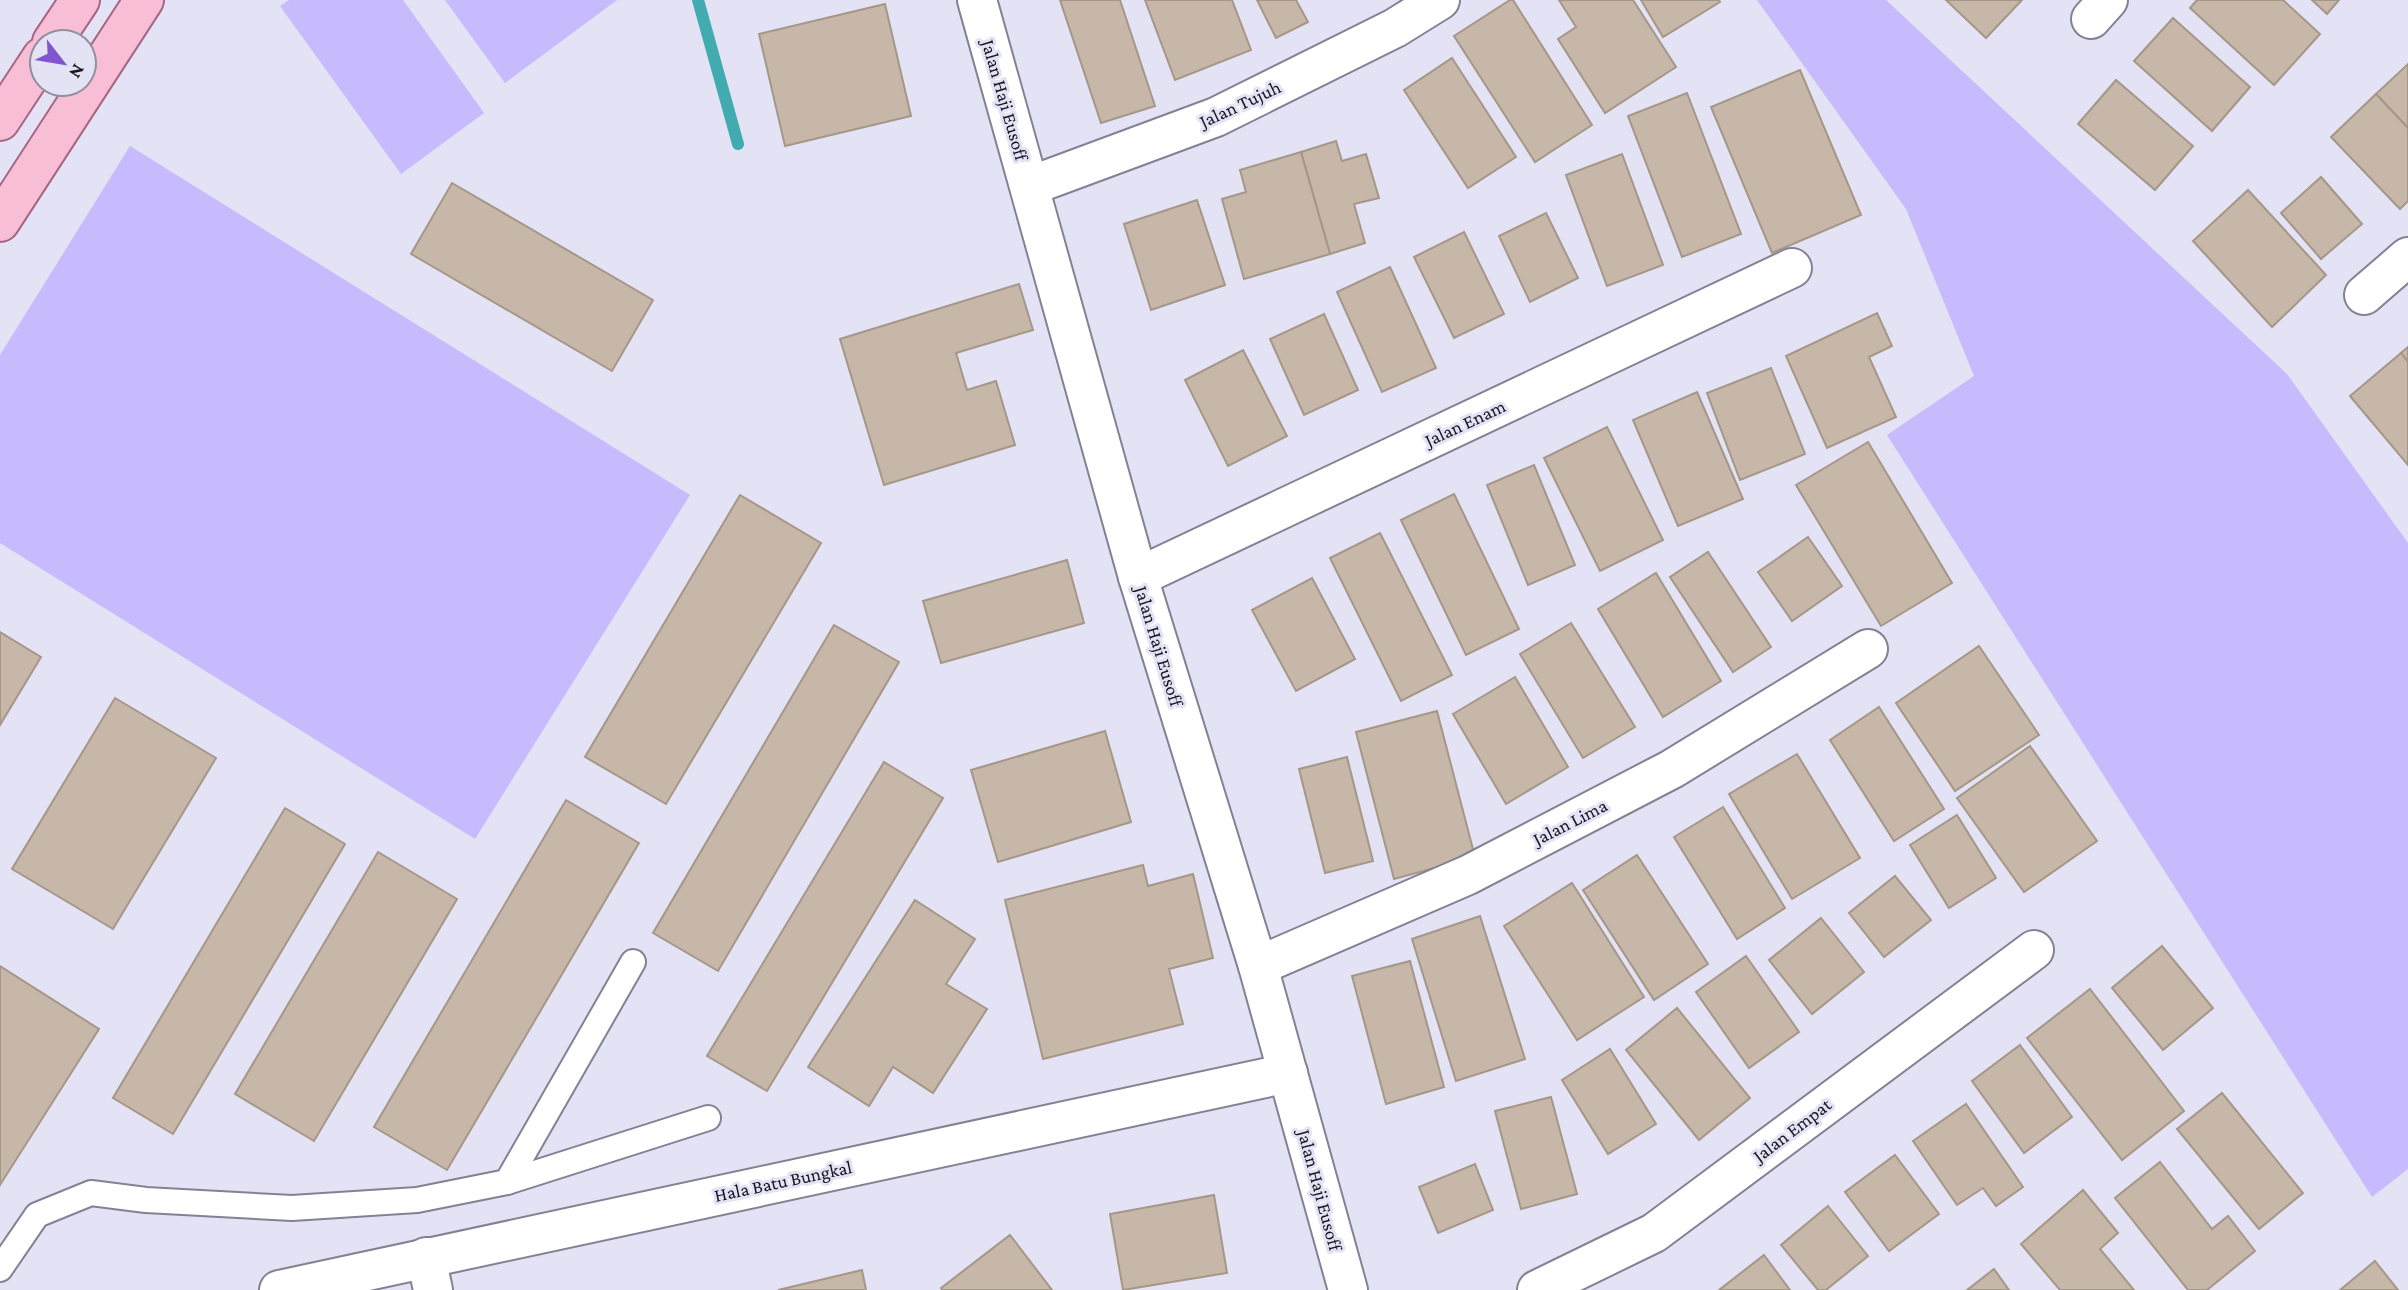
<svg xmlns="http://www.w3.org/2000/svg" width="2408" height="1290" viewBox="0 0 2408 1290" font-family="'Crimson Pro',serif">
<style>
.green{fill:#c7bafd}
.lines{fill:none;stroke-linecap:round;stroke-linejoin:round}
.stream{stroke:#41abb0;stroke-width:12}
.building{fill:#c6b7a8;stroke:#a59788;stroke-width:2}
.lane-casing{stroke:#848193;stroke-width:28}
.street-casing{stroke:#848193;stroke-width:42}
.primary-casing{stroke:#a66683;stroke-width:42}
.lane{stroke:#fff;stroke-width:24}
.street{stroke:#fff;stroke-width:38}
.primary{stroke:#f8bed6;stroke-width:38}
.labels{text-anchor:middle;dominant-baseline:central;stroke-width:6;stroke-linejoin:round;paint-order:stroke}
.street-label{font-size:19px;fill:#16151c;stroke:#e4e2f5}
</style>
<rect width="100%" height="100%" fill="#e4e2f5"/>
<g class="green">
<polygon points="289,0 403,0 484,113 401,174 280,6"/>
<polygon points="445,0 617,0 505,83"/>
<polygon points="1757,0 1886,0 2287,374 2408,543 2408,1169 2372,1197 1887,435 1974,376 1906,209"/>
<polygon points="130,146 690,495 475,839 0,543 0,355"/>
</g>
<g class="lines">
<polyline class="stream" points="698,0 738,144"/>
</g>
<g class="building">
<polygon points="1060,0 1120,0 1155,106 1101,123"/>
<polygon points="1145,0 1232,0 1251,50 1175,80"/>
<polygon points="1257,0 1296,0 1308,22 1276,38"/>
<polygon points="1510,0 1513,0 1592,125 1535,162 1454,36"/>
<polygon points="1559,0 1633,0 1676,67 1605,113 1558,39 1576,27"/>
<polygon points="1641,0 1719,0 1720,2 1663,37"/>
<polygon points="1946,0 2022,0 1986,38"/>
<polygon points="2197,0 2283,0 2320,34 2274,85 2190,8"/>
<polygon points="2312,0 2339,0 2327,14"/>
<polygon points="885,4 911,116 785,146 759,34"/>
<polygon points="2173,18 2250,87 2212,131 2134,61"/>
<polygon points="1452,58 1516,157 1468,188 1404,90"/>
<polygon points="2408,64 2408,128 2376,94"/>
<polygon points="1800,70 1861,215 1772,253 1711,107"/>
<polygon points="2116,80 2193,146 2155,190 2078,124"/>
<polygon points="1687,93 1741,234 1682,257 1628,116"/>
<polygon points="2376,94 2408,128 2408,201 2400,209 2331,137"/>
<polygon points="1336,141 1342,161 1366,154 1379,198 1354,204 1365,243 1330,254 1301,152"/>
<polygon points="1301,152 1330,254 1244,279 1222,199 1246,192 1240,170"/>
<polygon points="1622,154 1663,265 1607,286 1566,175"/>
<polygon points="2321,177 2362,224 2321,259 2281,213"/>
<polygon points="452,183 653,300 612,371 411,254"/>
<polygon points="2248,190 2326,275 2272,327 2193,241"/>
<polygon points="1197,200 1225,285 1151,310 1124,224"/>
<polygon points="1546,213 1578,278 1530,302 1499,236"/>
<polygon points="1464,232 1504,314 1454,338 1414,257"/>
<polygon points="1390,267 1436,368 1382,392 1337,292"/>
<polygon points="1019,284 1033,330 956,353 967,390 996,381 1015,445 884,485 840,339"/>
<polygon points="1877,313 1892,346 1869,357 1896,417 1827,448 1786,356"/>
<polygon points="1324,314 1358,390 1304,415 1270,339"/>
<polygon points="2408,347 2408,362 2401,353"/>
<polygon points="1243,350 1287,436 1228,466 1185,380"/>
<polygon points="2401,353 2408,362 2408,465 2350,396"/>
<polygon points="1771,368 1805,454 1740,480 1707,393"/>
<polygon points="1697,392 1743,499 1678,526 1633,420"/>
<polygon points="1607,427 1663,540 1600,571 1544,458"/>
<polygon points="1868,442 1952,583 1881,626 1796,485"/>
<polygon points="1534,465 1575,565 1528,585 1487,485"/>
<polygon points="1454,494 1519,629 1466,655 1401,520"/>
<polygon points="740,495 821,543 666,804 585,757"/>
<polygon points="1380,533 1452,675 1401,701 1330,558"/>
<polygon points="1808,537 1842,586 1792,621 1758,572"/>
<polygon points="1708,552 1771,647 1733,672 1670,577"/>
<polygon points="1067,560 1084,623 941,663 923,601"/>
<polygon points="1656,573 1721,681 1663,717 1598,609"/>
<polygon points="1312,578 1355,659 1296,691 1252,610"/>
<polygon points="1571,623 1635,727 1583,758 1520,654"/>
<polygon points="834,625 899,662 718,971 653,933"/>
<polygon points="0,632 41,657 0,725"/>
<polygon points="1979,646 2039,735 1955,791 1896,703"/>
<polygon points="1515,677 1568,767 1506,804 1453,714"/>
<polygon points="115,698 216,758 113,929 12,869"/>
<polygon points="1879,707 1944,809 1894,841 1830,740"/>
<polygon points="1437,711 1475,857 1394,879 1356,732"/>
<polygon points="1105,731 1131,822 998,862 971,770"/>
<polygon points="2030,746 2097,841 2024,892 1957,798"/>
<polygon points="1797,754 1860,858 1792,899 1729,794"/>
<polygon points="1347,757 1373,861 1325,873 1299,769"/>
<polygon points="884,762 943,798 767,1091 707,1056"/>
<polygon points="566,800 639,843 447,1170 374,1127"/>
<polygon points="1723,807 1785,908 1737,939 1674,837"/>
<polygon points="285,808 345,844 173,1134 113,1098"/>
<polygon points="1957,815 1996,878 1949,908 1910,845"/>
<polygon points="378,852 457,899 314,1141 235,1094"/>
<polygon points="1637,855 1708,964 1654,1000 1583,890"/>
<polygon points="1143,865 1148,886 1193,874 1213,958 1169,969 1183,1024 1043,1059 1005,900"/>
<polygon points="1895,876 1931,920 1884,957 1849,913"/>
<polygon points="1572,883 1644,997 1577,1040 1504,926"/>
<polygon points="915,900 975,939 946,984 987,1009 933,1093 893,1067 869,1106 808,1067"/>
<polygon points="1480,916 1525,1059 1456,1081 1412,939"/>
<polygon points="1821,918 1864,972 1812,1014 1769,960"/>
<polygon points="2162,946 2213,1008 2163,1050 2112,988"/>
<polygon points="1746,956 1799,1032 1749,1068 1696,992"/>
<polygon points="1410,961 1444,1087 1386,1104 1352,976"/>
<polygon points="0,966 99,1029 0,1185"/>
<polygon points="2090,989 2184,1111 2122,1160 2027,1038"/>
<polygon points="1677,1008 1750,1098 1699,1140 1626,1050"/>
<polygon points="2020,1045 2072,1117 2024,1153 1972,1081"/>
<polygon points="1610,1049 1656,1124 1608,1154 1562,1080"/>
<polygon points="2222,1093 2303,1193 2259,1229 2177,1129"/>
<polygon points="1551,1097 1577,1194 1521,1209 1495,1111"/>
<polygon points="1966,1104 2023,1187 1996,1206 1983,1188 1957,1205 1913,1141"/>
<polygon points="1895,1155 1939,1214 1889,1251 1845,1192"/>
<polygon points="2160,1162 2212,1229 2228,1216 2255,1251 2207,1290 2188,1290 2115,1198"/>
<polygon points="1475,1164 1493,1210 1438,1233 1419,1187"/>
<polygon points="2083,1190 2118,1233 2100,1249 2134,1290 2060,1290 2021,1244"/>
<polygon points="1214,1195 1227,1273 1123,1290 1110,1214"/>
<polygon points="1828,1206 1868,1256 1826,1290 1818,1290 1781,1245"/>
<polygon points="1010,1235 1052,1290 942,1290 941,1288"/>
<polygon points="1764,1255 1790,1290 1719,1290"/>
<polygon points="2375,1261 2398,1290 2340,1290"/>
<polygon points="1994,1269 2009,1290 1967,1290"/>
<polygon points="862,1270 866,1290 778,1290"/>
</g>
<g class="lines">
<defs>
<g id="lane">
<polyline points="507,1182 633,962"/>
<polyline points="0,1269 37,1215 91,1193 146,1200 292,1208 417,1200 507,1182 708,1118"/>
</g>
<g id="street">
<polyline points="977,0 1138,577 1258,966 1348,1290"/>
<polyline points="2091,19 2108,0"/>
<polyline points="1030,186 1216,117 1395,28 1440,0"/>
<polyline points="2364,295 2408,257"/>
<polyline points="1138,577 1792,268"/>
<polyline points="1258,966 1468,875 1672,769 1868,649"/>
<polyline points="426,1257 433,1290"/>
<polyline points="279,1290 1288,1073"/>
<polyline points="1537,1290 1654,1233 2034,950"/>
</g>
<g id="primary">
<polyline points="52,42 80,0"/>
<polyline points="0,121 42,57"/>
<polyline points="0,222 144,0"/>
</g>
</defs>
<use href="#lane" class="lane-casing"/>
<use href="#street" class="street-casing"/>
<use href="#primary" class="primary-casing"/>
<use href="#lane" class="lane"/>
<use href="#street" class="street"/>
<use href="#primary" class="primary"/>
</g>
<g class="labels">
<g class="street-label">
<text transform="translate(1005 100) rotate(74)">Jalan Haji Eusoff</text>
<text transform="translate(1240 104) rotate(-25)">Jalan Tujuh</text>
<text transform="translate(1465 423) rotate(-25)">Jalan Enam</text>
<text transform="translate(1159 646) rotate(73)">Jalan Haji Eusoff</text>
<text transform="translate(1570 822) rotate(-27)">Jalan Lima</text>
<text transform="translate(1792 1130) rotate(-37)">Jalan Empat</text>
<text transform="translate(783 1181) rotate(-12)">Hala Batu Bungkal</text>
<text transform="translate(1320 1190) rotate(75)">Jalan Haji Eusoff</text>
</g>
</g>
<g transform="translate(63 63) rotate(121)"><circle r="33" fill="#e4e2f5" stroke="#92909e" stroke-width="2"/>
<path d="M0-5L12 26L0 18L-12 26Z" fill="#8155ce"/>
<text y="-10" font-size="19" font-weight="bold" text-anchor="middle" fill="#16151c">N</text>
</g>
</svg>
